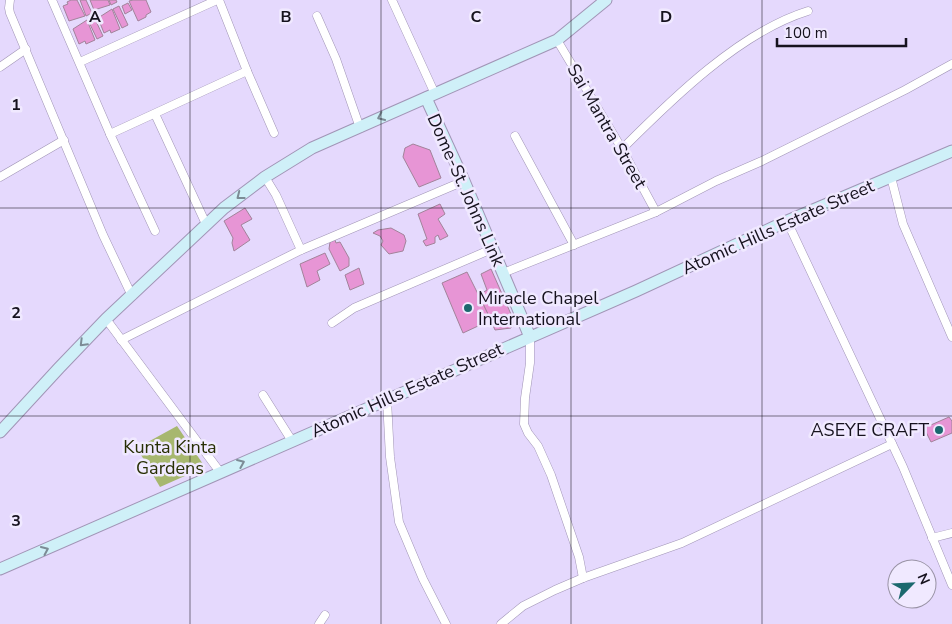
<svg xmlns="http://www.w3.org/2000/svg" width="952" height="624" viewBox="0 0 952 624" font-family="'Nunito Sans',sans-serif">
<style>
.green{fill:#a7b76f}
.building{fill:#e795d5;stroke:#a2839a}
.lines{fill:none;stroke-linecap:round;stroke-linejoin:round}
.minor-casing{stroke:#a195b6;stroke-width:9}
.secondary-casing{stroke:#a195b6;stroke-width:13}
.minor{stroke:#fff;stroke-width:8}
.secondary{stroke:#cff0f8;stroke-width:11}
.oneway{stroke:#7c8c96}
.grid{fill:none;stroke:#16121e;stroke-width:1;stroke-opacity:0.55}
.poi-dot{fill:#1b686e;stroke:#f0e9ff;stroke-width:2}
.labels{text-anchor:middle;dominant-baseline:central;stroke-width:5;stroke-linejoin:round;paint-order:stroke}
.street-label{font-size:18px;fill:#16121e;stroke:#f0e9ff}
.poi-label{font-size:18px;fill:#16121e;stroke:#f0e9ff;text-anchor:start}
.park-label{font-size:18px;fill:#282f04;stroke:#f0e9ff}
.grid-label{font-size:16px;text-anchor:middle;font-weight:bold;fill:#16121e;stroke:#f0e9ff;stroke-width:5;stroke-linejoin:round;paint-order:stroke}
</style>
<rect width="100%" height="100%" fill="#e5d9fd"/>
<polygon class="green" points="177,426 205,467 160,487 137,448"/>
<g class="building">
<polygon points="71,0 77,0 85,16 69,21 63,6 68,4 67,2"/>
<polygon points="80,0 86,0 92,13 86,16"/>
<polygon points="90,0 108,0 110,5 94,10"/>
<polygon points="109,0 116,0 117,2 111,5"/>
<polygon points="133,0 146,0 151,12 146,15 146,17 138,21 129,1"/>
<polygon points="128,3 132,10 125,14 122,6"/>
<polygon points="119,6 128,25 122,28 113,9"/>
<polygon points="112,9 120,29 111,33 110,30 104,33 98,18"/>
<polygon points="94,17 103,36 97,39 88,20"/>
<polygon points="87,20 95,40 86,44 85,41 79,44 73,29"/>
<polygon points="413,144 430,150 441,178 419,187 403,157 405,148"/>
<polygon points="440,204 445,214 438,219 448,236 440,240 438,235 435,237 435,243 426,246 423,241 427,239 418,214"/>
<polygon points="245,208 252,219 241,225 250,240 234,251 232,243 233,238 224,221"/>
<polygon points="391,228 404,235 406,241 403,251 389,254 381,245 383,241 380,236 373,233 378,230"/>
<polygon points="335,240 336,243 340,242 349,258 349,266 340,271 329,249 330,242"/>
<polygon points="325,253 330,264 317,271 320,280 307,287 300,264"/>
<polygon points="359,268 364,284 350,290 345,275"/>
<polygon points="491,269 514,321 511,328 495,330 479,295 487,290 481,274"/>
<polygon points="467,272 491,320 463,333 442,283"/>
<polygon points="949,417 952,421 952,433 931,442 924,428"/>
</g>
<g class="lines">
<defs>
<g id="minor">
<polyline points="10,0 9,8 10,13 103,235 132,296"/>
<polyline points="52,0 110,134 155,231"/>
<polyline points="219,0 247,71 274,133"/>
<polyline points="392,0 435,94"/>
<polyline points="317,16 336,59 360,128"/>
<polyline points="557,40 622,149 656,212"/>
<polyline points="80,62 217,0"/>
<polyline points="0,67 26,49"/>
<polyline points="155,114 206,224"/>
<polyline points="110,134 247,71"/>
<polyline points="515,136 574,245"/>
<path d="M 622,149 C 672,99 740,32 808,11"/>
<polyline points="0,177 64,140"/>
<polyline points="265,177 276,195 301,250"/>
<polyline points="891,177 903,224 952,337"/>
<polyline points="787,221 903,467 952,585"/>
<polyline points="503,273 656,212 716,181 762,161 905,90 952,64"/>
<polyline points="106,319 220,472"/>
<polyline points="332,323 354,308 492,249"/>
<polyline points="530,337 530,363 525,398 524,424 528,433 538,446 551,475 579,557 583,578"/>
<polyline points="121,340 301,250 464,181"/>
<polyline points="263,395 292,441"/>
<polyline points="387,400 390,457 399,522 423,579 446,624"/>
<polyline points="932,538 952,533"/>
<polyline points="319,624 325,615"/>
<polyline points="501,624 523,606 555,590 583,578 682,543 892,444"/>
</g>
<g id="secondary">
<polyline points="426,98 464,181 530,337"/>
<polyline points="0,432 59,368 106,319 224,208 265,177 312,148 557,40 606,0"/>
<polyline points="0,569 636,291 787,221 952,151"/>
</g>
</defs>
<use href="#minor" class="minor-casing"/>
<use href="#secondary" class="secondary-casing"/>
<use href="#minor" class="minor"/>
<use href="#secondary" class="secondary"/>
</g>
<defs><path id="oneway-chevron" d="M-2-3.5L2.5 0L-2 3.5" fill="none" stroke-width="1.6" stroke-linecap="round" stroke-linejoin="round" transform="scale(1.25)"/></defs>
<g class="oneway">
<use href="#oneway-chevron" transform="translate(381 117) rotate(155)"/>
<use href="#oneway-chevron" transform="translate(240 196) rotate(142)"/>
<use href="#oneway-chevron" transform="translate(83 343) rotate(135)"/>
<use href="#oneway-chevron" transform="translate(241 463) rotate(-23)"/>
<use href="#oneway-chevron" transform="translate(45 550) rotate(-24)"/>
</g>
<path class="grid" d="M 190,0 L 190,624M 381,0 L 381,624M 571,0 L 571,624M 762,0 L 762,624M 0,208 L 952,208M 0,416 L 952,416"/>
<g class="poi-dot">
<circle cx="468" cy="308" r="5"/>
<circle cx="939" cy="430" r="5"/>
</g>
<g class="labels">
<g class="street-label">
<text transform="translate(607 126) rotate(60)">Sai Mantra Street</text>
<text transform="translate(466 190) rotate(66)">Dome-St. Johns Link</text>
<text transform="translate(778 227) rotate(-24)">Atomic Hills Estate Street</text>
<text transform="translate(407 390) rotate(-24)">Atomic Hills Estate Street</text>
</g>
<g class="poi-label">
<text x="478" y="298">Miracle Chapel<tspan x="478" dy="21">International</tspan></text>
<text x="929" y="430" text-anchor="end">ASEYE CRAFT</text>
</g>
<g class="park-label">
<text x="170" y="447">Kunta Kinta<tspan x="170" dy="21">Gardens</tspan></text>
</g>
</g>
<g class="grid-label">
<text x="95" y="22">A</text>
<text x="286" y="22">B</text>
<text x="476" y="22">C</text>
<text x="666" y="22">D</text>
<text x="16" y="110">1</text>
<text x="16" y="318">2</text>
<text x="16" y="526">3</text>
</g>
<g transform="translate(912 584) rotate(66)"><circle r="24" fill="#f0e9ff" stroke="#9993a5"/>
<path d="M0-4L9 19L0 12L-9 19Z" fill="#1b686e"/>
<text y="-8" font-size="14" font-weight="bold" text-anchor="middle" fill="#16121e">N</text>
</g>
<path d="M777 38v8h129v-8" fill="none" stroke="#16121e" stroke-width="2.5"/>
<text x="784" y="38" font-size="15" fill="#16121e" stroke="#f0e9ff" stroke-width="4" paint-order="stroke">100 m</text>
</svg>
